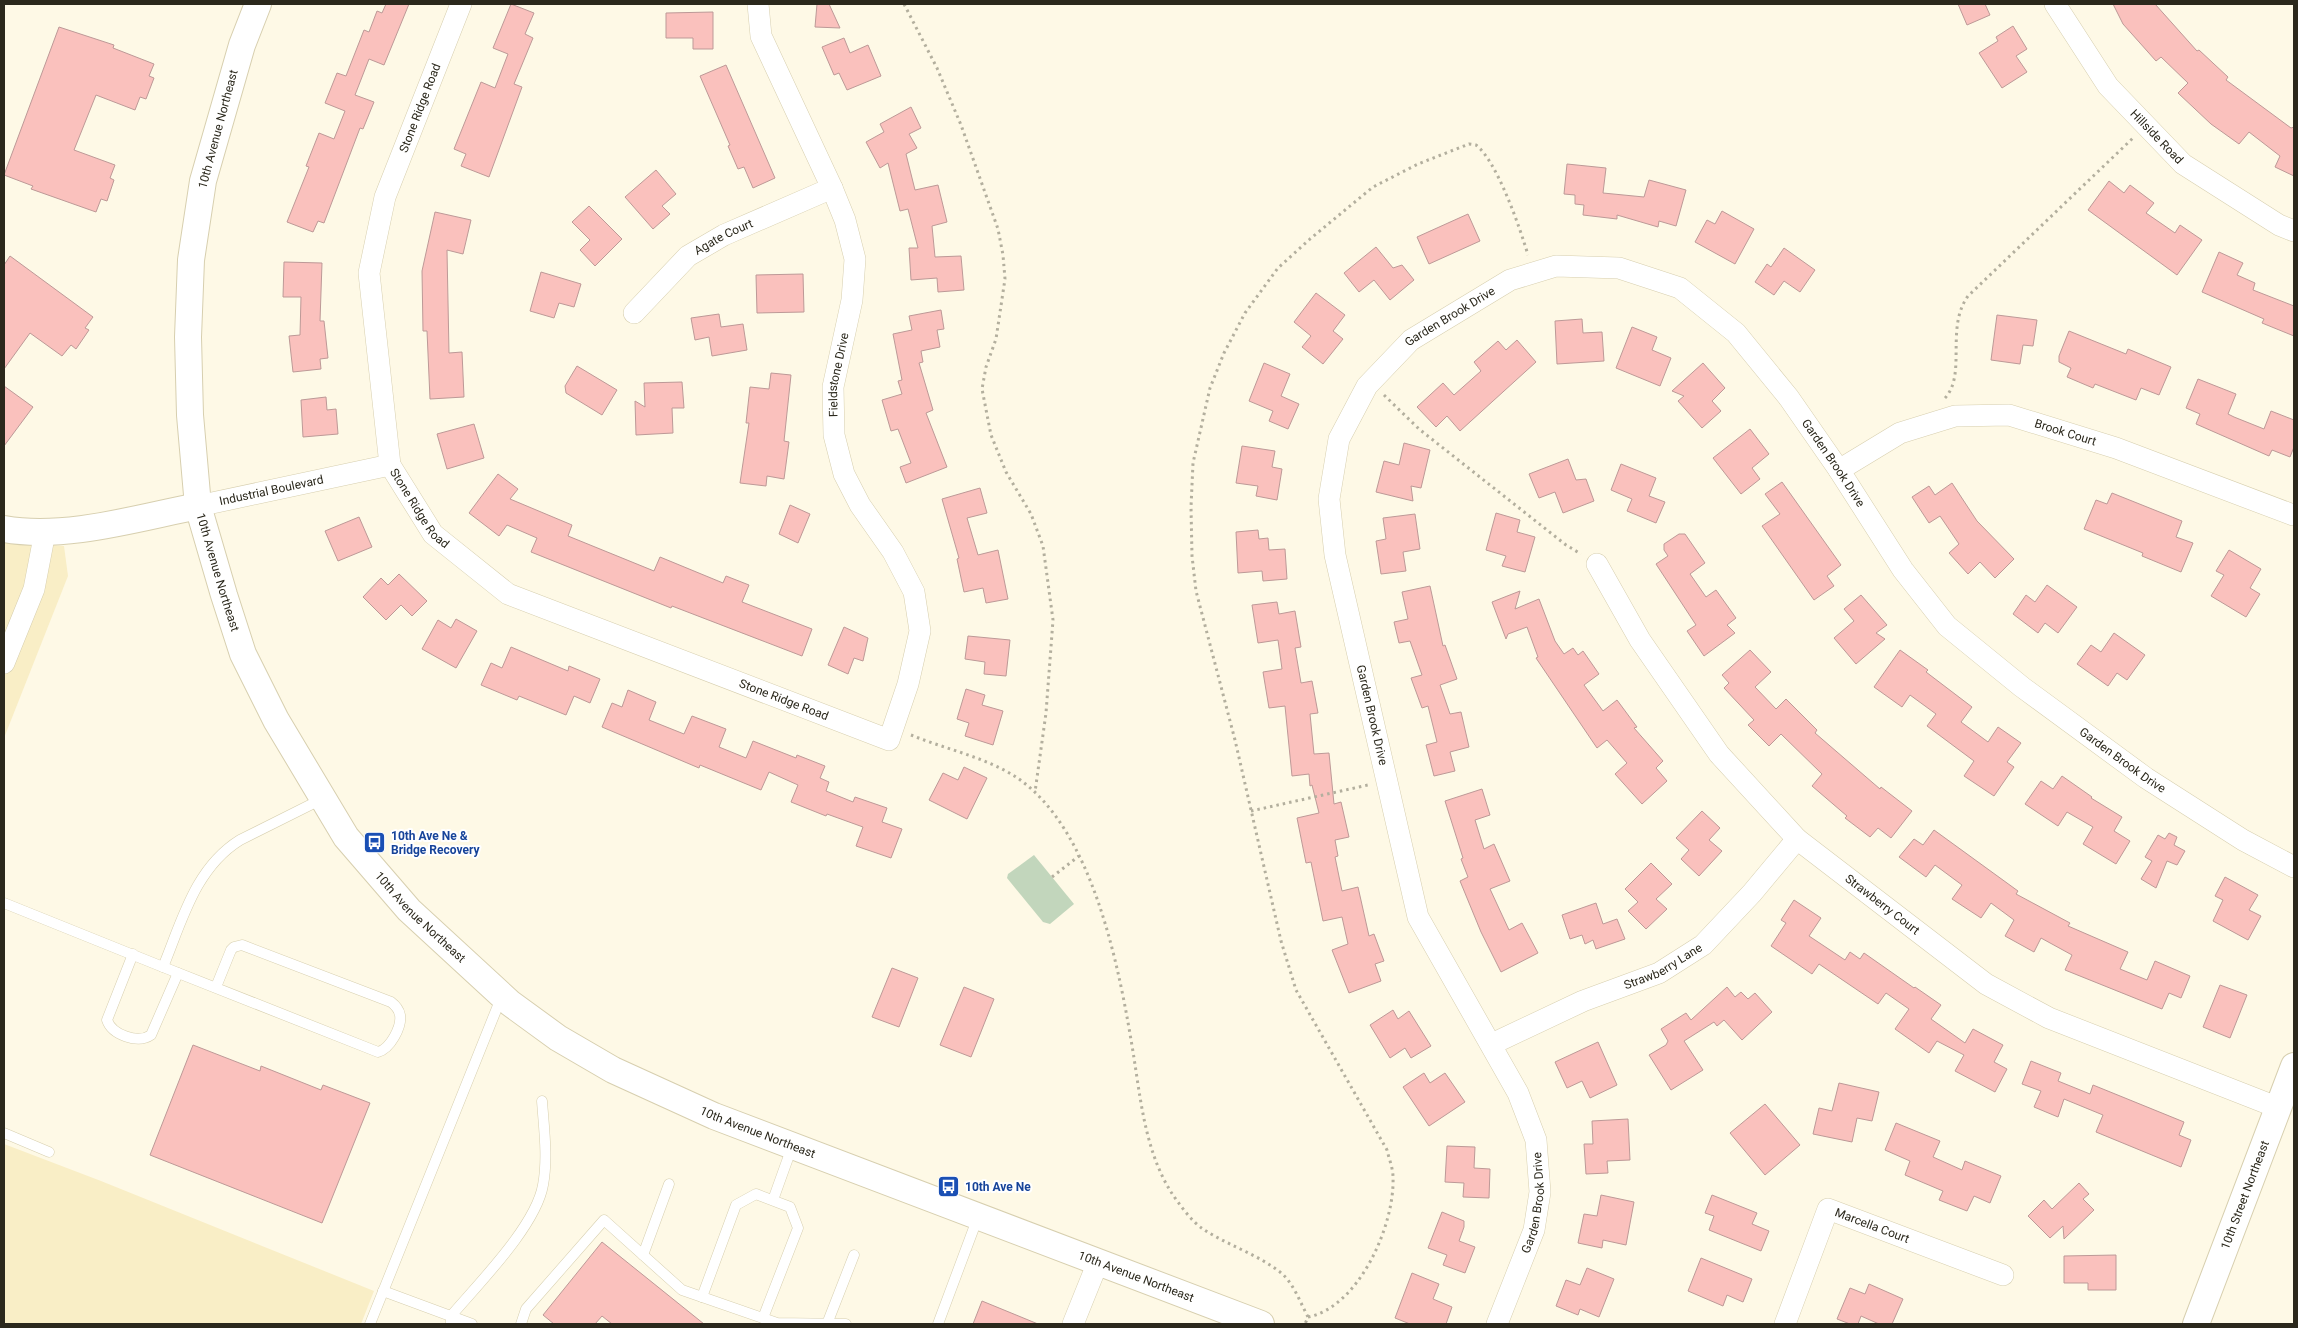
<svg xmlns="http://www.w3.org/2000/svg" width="2298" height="1328" viewBox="0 0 2298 1328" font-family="Roboto,sans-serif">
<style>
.built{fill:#f9eec6}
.green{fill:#c2d6bc}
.building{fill:#fac1bd;stroke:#bd9997}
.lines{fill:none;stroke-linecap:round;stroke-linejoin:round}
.service-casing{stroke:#d7cfaf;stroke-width:11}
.minor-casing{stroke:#d7cfaf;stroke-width:22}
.tertiary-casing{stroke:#d7cfaf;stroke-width:28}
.path{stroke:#b3af9e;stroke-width:3;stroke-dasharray:2.5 4;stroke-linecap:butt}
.service{stroke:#fff;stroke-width:10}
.minor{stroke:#fff;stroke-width:21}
.tertiary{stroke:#fff;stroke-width:26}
.labels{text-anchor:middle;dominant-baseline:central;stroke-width:4;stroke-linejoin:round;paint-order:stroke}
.street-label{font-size:12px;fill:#2b281c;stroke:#fff}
.transit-label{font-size:12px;font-weight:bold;fill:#164399;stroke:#fff;text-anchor:start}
</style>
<rect width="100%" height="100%" fill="#fef9e6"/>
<g class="built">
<polygon points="4,541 64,546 68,576 4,738"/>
<polygon points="4,1144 101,1181 374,1291 361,1324 4,1324"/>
</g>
<polygon class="green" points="1034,855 1074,904 1050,924 1043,922 1007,878 1008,874"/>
<g class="building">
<polygon points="386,4 409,4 384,65 369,59 355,95 374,102 363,129 360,128 324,223 318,221 313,232 287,222 309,167 306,166 319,133 334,139 345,111 325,103 337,73 346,76 364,30 369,32 377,11 382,13"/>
<polygon points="511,4 534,13 525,34 533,38 514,84 522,87 489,177 461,166 466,154 454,149 481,82 495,88 508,54 493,48"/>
<polygon points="817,4 829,4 840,28 815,27"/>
<polygon points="1958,4 1985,4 1990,15 1967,25"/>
<polygon points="2113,4 2155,4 2197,51 2199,50 2228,77 2226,80 2291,128 2294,127 2294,176 2275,167 2280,156 2249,132 2239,144 2211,124 2178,93 2188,83 2161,57 2156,61 2123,24"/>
<polygon points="713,12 713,49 693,49 693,38 666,38 666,13"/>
<polygon points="2013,26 2027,49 2016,56 2027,72 2002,88 1979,53 1998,41 1996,37"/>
<polygon points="59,27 114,45 113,48 154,64 149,76 154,78 146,99 140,97 135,110 96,95 74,150 115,165 110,178 114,180 107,201 101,199 96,212 31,189 33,186 4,175"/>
<polygon points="844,38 850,53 868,45 881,76 847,90 839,73 834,75 822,47"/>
<polygon points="726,65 775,178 753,188 744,167 738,169 728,146 730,145 700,76"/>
<polygon points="911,107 921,128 909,134 917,148 906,154 915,190 938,185 947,222 932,226 935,257 961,256 964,290 938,292 937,278 911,280 909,248 918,248 908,209 900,211 888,163 880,168 866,142 884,132 880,124"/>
<polygon points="1567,164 1606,168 1603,193 1644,197 1649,180 1686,190 1676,226 1659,221 1658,227 1617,215 1617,219 1583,215 1584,205 1575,204 1575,195 1564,194"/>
<polygon points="656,170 676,194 662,206 670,214 653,229 625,197"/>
<polygon points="2109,181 2124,193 2130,185 2154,203 2146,213 2175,233 2180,225 2202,240 2177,275 2088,210"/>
<polygon points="589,206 622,239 595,266 580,250 590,240 572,222"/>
<polygon points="1722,211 1754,229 1735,264 1695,242 1707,220 1715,224"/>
<polygon points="435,212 471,220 463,254 447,250 449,353 462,352 464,397 430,399 427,331 423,331 422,271"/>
<polygon points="1468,214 1480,241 1429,264 1417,237"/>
<polygon points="1376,247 1393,268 1402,265 1414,280 1390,300 1374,280 1359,292 1344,273"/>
<polygon points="1784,248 1815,270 1800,292 1784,281 1774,295 1755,282 1767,264 1771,267"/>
<polygon points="2219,252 2243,263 2237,275 2255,283 2253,290 2294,306 2294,336 2262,323 2264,319 2202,292"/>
<polygon points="10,256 93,317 85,328 89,330 76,349 71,345 62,356 30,333 4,369 4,265"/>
<polygon points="284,262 322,263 320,321 324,321 328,358 320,359 321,369 293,372 289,336 300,335 301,297 283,297"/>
<polygon points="541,272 581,284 574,307 559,303 554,318 530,311"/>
<polygon points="803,274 804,312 757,313 756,275"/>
<polygon points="1316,293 1345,315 1333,331 1343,339 1323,364 1302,347 1311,336 1294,322"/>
<polygon points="941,310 944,329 937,330 940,347 921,351 923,362 919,363 933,410 926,413 947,467 906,483 900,467 911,463 898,429 891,431 882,400 902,394 898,381 902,380 893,334 912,330 909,316"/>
<polygon points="719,314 721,327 743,324 747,350 712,356 709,337 695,340 691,318"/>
<polygon points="1997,315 2037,320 2033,346 2023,345 2020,364 1991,360"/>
<polygon points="1582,319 1583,333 1602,332 1604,361 1557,364 1555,321"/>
<polygon points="1632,327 1657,337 1652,350 1671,358 1660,386 1616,368"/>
<polygon points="2069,331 2126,354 2128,349 2171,367 2159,395 2141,388 2136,400 2095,384 2093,388 2067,377 2071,368 2059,362 2059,356"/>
<polygon points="1517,340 1536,362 1460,431 1447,416 1436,427 1417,407 1443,383 1454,395 1481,371 1474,362 1498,341 1506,350"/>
<polygon points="1264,363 1290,374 1281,396 1299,404 1288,429 1269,421 1273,411 1249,401"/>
<polygon points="1703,363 1725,388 1712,401 1721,411 1702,428 1678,401 1684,396 1672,391"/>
<polygon points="577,366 617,390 602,415 566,393 565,386"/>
<polygon points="771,373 791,375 784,441 789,442 784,479 767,476 766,486 740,483 749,423 746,423 750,387 769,389"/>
<polygon points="2198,379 2236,394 2228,414 2234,417 2264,429 2271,411 2294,420 2294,447 2290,457 2272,450 2269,456 2196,424 2200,414 2186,408"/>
<polygon points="682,382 684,408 672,408 673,433 636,435 635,401 645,407 644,383"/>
<polygon points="4,386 33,407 4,446"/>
<polygon points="326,397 327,410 336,409 338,434 303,437 301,400"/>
<polygon points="474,424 484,458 447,469 437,434"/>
<polygon points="1750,429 1769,454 1752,468 1760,479 1741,494 1713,458"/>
<polygon points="1404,443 1430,450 1421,488 1411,486 1413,501 1376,492 1384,461 1399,465"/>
<polygon points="1242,446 1275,451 1272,467 1282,469 1277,500 1256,496 1258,486 1236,483"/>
<polygon points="1568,459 1576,480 1586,479 1594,501 1563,513 1555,492 1539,498 1529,474"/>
<polygon points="1621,464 1656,478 1649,496 1665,502 1656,523 1627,511 1632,499 1611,490"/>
<polygon points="498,474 518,489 510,499 572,525 568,536 654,571 660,557 723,583 726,576 749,585 742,602 812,629 802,656 672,606 671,608 531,552 537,538 507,525 499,536 469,513"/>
<polygon points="1782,482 1841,565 1827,576 1834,586 1814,600 1762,526 1780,514 1765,494"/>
<polygon points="1952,483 1977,521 2014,559 1995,578 1980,562 1968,574 1949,553 1959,544 1940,516 1929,523 1912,497 1929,486 1935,495"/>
<polygon points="980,488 987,513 967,518 978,555 998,550 1008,599 986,603 983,588 964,592 957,559 959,558 942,499"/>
<polygon points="2112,493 2182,521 2176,537 2193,543 2181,572 2142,556 2143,553 2084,529 2096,500 2107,504"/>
<polygon points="790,505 810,514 798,543 779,534"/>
<polygon points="1496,513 1520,520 1517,532 1535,537 1525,572 1502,566 1506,556 1486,550"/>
<polygon points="1415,514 1420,549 1403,552 1406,571 1381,574 1376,541 1386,539 1383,518"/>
<polygon points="359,517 372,547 338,561 325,531"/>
<polygon points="1258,530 1259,539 1268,538 1269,550 1285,549 1287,579 1263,581 1262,571 1238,573 1236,532"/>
<polygon points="1679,534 1685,534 1705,563 1690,574 1706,597 1716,590 1736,618 1727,625 1735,633 1704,656 1687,631 1696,625 1656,564 1668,556 1664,550 1664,544"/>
<polygon points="2229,550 2261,569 2250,588 2260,594 2246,617 2211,596 2224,575 2216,571"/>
<polygon points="399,574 427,601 412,616 401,605 386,620 363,597 381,578 388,585"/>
<polygon points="2047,585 2077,607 2058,633 2045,623 2038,633 2013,614 2026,595 2035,602"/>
<polygon points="1430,586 1443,646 1445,645 1457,679 1440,685 1450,714 1461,712 1469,747 1450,752 1455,771 1434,776 1426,745 1437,742 1428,706 1422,708 1411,678 1422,675 1410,641 1399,643 1394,622 1408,619 1402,592"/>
<polygon points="1520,591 1515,609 1539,599 1555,641 1564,654 1573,648 1578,655 1583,651 1599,674 1584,685 1603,711 1617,700 1637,727 1634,728 1663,761 1656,768 1667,781 1642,804 1615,774 1627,763 1607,740 1597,748 1536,658 1538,657 1527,627 1508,634 1506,639 1492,602"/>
<polygon points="1861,595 1887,625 1876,633 1885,639 1856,664 1834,638 1854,621 1844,609"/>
<polygon points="1277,602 1279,614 1295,611 1301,647 1295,648 1301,683 1312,681 1318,713 1310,714 1314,754 1329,753 1334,804 1341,802 1349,837 1335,840 1338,856 1335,857 1342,891 1358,887 1369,936 1374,934 1384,961 1375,964 1381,981 1349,993 1332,950 1348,944 1342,917 1323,921 1311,862 1306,863 1297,818 1319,813 1312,785 1310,786 1309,774 1292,776 1285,706 1269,708 1263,672 1282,669 1278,640 1258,643 1252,605"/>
<polygon points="456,619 477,631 456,668 422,649 438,620 451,628"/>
<polygon points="844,627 868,638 863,661 854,658 848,674 828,665"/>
<polygon points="2114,633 2145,655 2127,680 2117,673 2108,686 2077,664 2091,645 2101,652"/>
<polygon points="968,636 1010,640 1006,676 984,674 985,662 965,659"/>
<polygon points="511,647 568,671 569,666 600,679 590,703 574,696 566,715 519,696 517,700 481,685 491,663 502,668"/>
<polygon points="1750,650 1771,672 1755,687 1776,709 1786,699 1817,730 1815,733 1880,789 1881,787 1912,811 1891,838 1878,828 1870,837 1845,818 1847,816 1812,786 1822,774 1781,734 1769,746 1748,725 1754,720 1724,688 1729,683 1722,675"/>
<polygon points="1900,650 1928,670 1926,672 1972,707 1961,722 1988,742 1998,727 2021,743 2007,762 2014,767 1994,796 1964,776 1974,761 1927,726 1936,714 1910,695 1902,707 1874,687"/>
<polygon points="966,689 985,695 982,705 1003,711 993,745 965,736 969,723 957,719"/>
<polygon points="628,690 656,702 649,720 684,734 692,716 726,729 719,747 746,758 753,741 796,758 797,755 825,766 820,778 829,782 826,791 853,802 855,797 887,808 882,822 902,829 891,858 856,846 863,827 827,814 826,816 791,802 798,785 769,772 761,790 700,765 699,768 602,727 612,703 622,707"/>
<polygon points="964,767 987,778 967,819 929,800 943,773 958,780"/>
<polygon points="2062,776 2092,797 2091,798 2122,817 2114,831 2130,841 2116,864 2083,844 2093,827 2067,812 2058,826 2025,804 2041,781 2053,789"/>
<polygon points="1482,789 1490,815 1475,820 1484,849 1494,844 1510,881 1490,889 1509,930 1522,923 1538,953 1501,972 1481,932 1460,881 1468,877 1461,859 1463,858 1445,801"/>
<polygon points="1702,811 1720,828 1709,840 1722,851 1699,876 1681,859 1689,850 1676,838"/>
<polygon points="1934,830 2018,891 2016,894 2070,923 2068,926 2128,952 2120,969 2147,980 2155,961 2190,976 2181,998 2169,993 2162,1009 2065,970 2072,955 2041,938 2034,952 2005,936 2014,920 1991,903 1981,918 1952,899 1962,885 1935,865 1926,877 1899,857 1914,839 1923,845"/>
<polygon points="2169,833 2177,837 2174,845 2185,851 2177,865 2167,861 2156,888 2141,879 2152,861 2145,857 2158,835 2165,839"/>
<polygon points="1651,863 1672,884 1656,899 1667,909 1646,929 1628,911 1638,902 1625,889"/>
<polygon points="2225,877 2258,895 2249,910 2261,916 2248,940 2213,921 2223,900 2215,896"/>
<polygon points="1794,900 1821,918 1809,936 1845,960 1850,952 1860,959 1864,953 1914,988 1915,987 1941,1005 1931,1019 1965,1043 1973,1029 2003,1045 1994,1062 2007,1069 1995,1092 1955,1071 1964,1055 1937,1041 1929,1053 1895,1029 1909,1009 1886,993 1878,1004 1819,964 1812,974 1771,946 1786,923 1781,920"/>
<polygon points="1596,903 1603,924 1617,919 1625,939 1596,949 1593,940 1585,944 1582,935 1570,939 1562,915"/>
<polygon points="892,968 918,978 899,1027 872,1017"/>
<polygon points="2220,985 2247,995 2230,1038 2203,1027"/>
<polygon points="964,987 994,999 971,1057 940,1045"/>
<polygon points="1727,987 1735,997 1741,992 1748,999 1755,993 1772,1012 1742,1040 1724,1020 1717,1026 1714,1022 1684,1041 1703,1070 1671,1090 1649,1055 1666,1045 1668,1041 1661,1029 1686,1013 1691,1020"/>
<polygon points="1393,1010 1398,1019 1409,1011 1431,1046 1411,1058 1405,1048 1390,1058 1370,1025"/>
<polygon points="1598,1042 1617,1085 1590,1098 1582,1081 1567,1088 1555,1062"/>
<polygon points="193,1045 260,1071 261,1066 321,1090 323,1085 370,1103 322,1223 150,1155"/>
<polygon points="2031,1061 2061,1073 2058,1081 2090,1094 2093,1085 2184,1122 2179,1135 2191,1140 2181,1167 2096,1132 2103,1115 2064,1099 2058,1117 2034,1107 2041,1091 2022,1084"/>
<polygon points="1424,1073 1430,1083 1445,1073 1465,1102 1429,1126 1403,1087"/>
<polygon points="1839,1083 1879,1092 1872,1121 1857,1118 1852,1142 1813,1134 1819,1108 1832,1111"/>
<polygon points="1765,1104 1800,1145 1765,1175 1730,1133"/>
<polygon points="1628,1119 1630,1160 1607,1161 1608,1173 1586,1174 1584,1144 1593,1144 1592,1121"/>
<polygon points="1896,1123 1940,1141 1933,1157 1962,1170 1965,1161 2001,1176 1990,1203 1974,1196 1967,1211 1939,1200 1943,1191 1905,1175 1910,1161 1885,1150"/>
<polygon points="1447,1146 1475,1147 1474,1168 1490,1169 1489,1198 1463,1197 1464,1183 1445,1182"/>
<polygon points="2079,1183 2089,1194 2083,1199 2094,1210 2064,1239 2063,1226 2050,1238 2028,1216 2044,1200 2052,1209"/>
<polygon points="1601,1195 1634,1202 1626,1245 1603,1240 1602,1248 1578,1243 1584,1214 1597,1216"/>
<polygon points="1712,1195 1757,1213 1752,1224 1769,1231 1761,1251 1709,1230 1714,1216 1705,1213"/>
<polygon points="1442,1212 1464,1221 1464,1227 1459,1241 1475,1247 1465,1273 1443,1265 1447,1255 1428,1248"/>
<polygon points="602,1242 704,1324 612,1324 602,1316 595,1324 554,1324 543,1315"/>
<polygon points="2116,1255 2116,1290 2088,1290 2088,1283 2064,1283 2064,1256"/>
<polygon points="1701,1258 1752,1279 1743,1302 1727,1295 1723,1306 1688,1291"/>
<polygon points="1587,1268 1614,1279 1599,1317 1580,1309 1578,1315 1556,1306 1566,1280 1580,1285"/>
<polygon points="1412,1273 1439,1284 1433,1299 1452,1307 1446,1324 1410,1324 1395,1318"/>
<polygon points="1869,1284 1903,1299 1892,1324 1879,1324 1861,1316 1858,1324 1850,1324 1837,1319 1850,1288 1865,1294"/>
<polygon points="982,1301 1038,1324 973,1324"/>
</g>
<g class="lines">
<defs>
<g id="service">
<path d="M 4,903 L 163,967 C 182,921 195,868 240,840 L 322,799"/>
<path d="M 133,954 L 107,1020 C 112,1035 138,1044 151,1035 L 178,973"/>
<path d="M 163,967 L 378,1052 C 390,1049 402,1027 400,1015 C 399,1010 395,1005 391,1002 L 242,945 L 234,947 L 231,950 L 216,987"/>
<polyline points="4,1133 49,1152"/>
<polyline points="773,1200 792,1147"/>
<polyline points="643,1255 669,1184"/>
<polyline points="383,1291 472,1324"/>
<polyline points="702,1297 736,1205 756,1194 790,1207 798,1228 763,1318"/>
<polyline points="370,1324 501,998"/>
<path d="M 451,1324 L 451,1316 C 478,1284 536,1226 543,1185 C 548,1158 544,1129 542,1101"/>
<polyline points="521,1324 526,1309 604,1220 682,1290 777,1323 846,1324"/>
<polyline points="827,1324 854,1255"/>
<polyline points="938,1324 978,1217"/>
</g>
<g id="minor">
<path id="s1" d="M 461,4 L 385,197 L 369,273 L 390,465 L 433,534 L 508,594 L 889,740 L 908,684 L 920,631 L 914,592 L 893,552 L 860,505 L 844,474 L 834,435 L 833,387 L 852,300 L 855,259 L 845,220 L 832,188 L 761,36 L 758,4"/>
<path id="s2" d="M 2055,4 L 2108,86 L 2183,164 L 2279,225 L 2294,231"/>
<path id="s3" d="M 634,313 L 688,256 L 724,235 L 832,188"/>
<path id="s4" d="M 1839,470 L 1900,433 L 1955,416 L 2009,415 L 2116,448 L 2293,515"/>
<path id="s5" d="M 198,506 L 390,465"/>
<path id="s6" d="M 1597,564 L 1640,640 L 1719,754 L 1797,839 L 1986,984 L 2049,1018 L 2279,1108"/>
<polyline points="4,663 34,589 45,532"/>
<path id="s7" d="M 1492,1044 L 1583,1001 L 1659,973 L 1703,945 L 1752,893 L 1797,839"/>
<polyline points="1073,1324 1098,1262"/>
<path id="s8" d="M 1497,1324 L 1534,1230 L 1540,1192 L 1536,1140 L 1518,1093 L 1418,917 L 1335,555 L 1329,499 L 1339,439 L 1367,386 L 1411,340 L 1510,280 L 1556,266 L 1619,268 L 1680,288 L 1736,333 L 1789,398 L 1839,470 L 1903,570 L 1947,626 L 2022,687 L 2146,778 L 2243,840 L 2294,867"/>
<path id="s9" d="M 1785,1324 L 1828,1209 L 2003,1275"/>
</g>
<g id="tertiary">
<path id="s10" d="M 258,4 L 242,45 L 203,181 L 191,260 L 188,337 L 190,415 L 198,506 L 224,595 L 243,654 L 276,720 L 346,837 L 409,910 L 510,1003 L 558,1038 L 613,1070 L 714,1116 L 1261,1324"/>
<path d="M 4,529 C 65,540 137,518 198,506"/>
<path id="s11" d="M 2196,1324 L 2294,1066"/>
</g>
</defs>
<use href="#service" class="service-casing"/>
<use href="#minor" class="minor-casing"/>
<use href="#tertiary" class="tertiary-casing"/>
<g class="path">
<polyline points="904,4 937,68 961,125 998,229 1003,255 1005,279 996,339 986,367 982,389 991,435 1006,472 1031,514 1043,546 1053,620 1046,713 1035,792"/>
<polyline points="1384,395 1419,429 1566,545 1581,554"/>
<path d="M 1945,398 C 1967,374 1945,328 1968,296 L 2133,138"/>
<path d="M 911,735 C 945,749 985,757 1016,777 C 1094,829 1120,971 1134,1058 C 1141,1103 1146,1152 1171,1192 C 1179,1204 1191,1221 1203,1229 C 1227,1245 1257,1254 1280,1272 C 1293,1282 1300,1302 1308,1317 L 1305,1324"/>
<polyline points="1251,811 1368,785"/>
<polyline points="1052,877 1079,856"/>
<path d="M 1308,1317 C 1359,1307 1395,1225 1393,1177 C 1393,1168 1389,1159 1387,1150 L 1296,990 L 1281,941 L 1235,740 L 1196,591 L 1192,556 L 1191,507 L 1193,463 L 1210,388 L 1224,353 L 1245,313 L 1278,268 L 1310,239 L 1373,187 L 1418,164 L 1469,144 L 1476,145 C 1497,161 1520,228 1528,255"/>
</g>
<use href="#service" class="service"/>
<use href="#minor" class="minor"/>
<use href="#tertiary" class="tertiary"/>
</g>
<defs>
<symbol id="bus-square" viewBox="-11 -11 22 22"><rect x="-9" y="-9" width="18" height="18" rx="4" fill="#1a4fb4" stroke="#fff"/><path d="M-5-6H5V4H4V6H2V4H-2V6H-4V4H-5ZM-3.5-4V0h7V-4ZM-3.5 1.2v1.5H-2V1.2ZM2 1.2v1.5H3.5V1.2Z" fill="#fff"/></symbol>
</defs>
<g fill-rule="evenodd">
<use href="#bus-square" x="362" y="830" width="25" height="25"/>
<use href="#bus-square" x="936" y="1174" width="25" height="25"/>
</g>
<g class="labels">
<g class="street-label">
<text transform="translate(420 108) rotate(-69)">Stone Ridge Road</text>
<text transform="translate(218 129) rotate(-75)">10th Avenue Northeast</text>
<text stroke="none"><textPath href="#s2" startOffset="168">Hillside Road</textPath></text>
<text stroke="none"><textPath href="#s3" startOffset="119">Agate Court</textPath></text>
<text stroke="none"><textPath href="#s8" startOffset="1102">Garden Brook Drive</textPath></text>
<text stroke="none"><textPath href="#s1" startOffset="1455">Fieldstone Drive</textPath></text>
<text stroke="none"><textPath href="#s4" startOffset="242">Brook Court</textPath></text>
<text stroke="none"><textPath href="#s8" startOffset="1582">Garden Brook Drive</textPath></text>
<text stroke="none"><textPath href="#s5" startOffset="75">Industrial Boulevard</textPath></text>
<text stroke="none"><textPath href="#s1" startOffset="531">Stone Ridge Road</textPath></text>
<text stroke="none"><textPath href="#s10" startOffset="581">10th Avenue Northeast</textPath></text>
<text stroke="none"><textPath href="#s1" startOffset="951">Stone Ridge Road</textPath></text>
<text transform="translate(1372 715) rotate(77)">Garden Brook Drive</text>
<text stroke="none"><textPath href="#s8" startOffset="2002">Garden Brook Drive</textPath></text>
<text stroke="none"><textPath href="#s6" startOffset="449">Strawberry Court</textPath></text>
<text stroke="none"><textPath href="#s10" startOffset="986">10th Avenue Northeast</textPath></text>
<text stroke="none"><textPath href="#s7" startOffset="188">Strawberry Lane</textPath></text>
<text stroke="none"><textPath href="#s10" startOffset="1391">10th Avenue Northeast</textPath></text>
<text stroke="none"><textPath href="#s11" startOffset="138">10th Street Northeast</textPath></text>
<text stroke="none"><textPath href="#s8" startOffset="128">Garden Brook Drive</textPath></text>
<text stroke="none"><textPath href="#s9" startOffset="170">Marcella Court</textPath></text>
<text stroke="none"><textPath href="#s10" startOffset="1796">10th Avenue Northeast</textPath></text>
</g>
<g class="transit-label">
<text x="391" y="836">10th Ave Ne &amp;<tspan x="391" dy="14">Bridge Recovery</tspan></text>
<text x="965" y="1187">10th Ave Ne</text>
</g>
</g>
<rect width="2298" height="1328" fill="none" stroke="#2b281c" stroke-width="10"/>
</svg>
